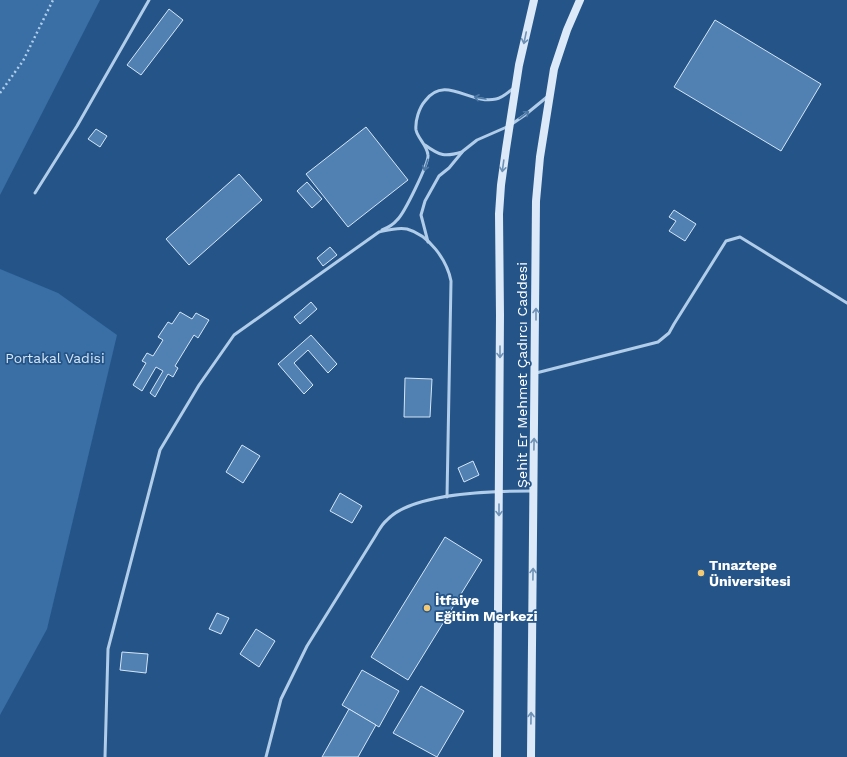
<svg xmlns="http://www.w3.org/2000/svg" width="847" height="757" viewBox="0 0 847 757" font-family="'Work Sans',sans-serif">
<style>
.green{fill:#396fa5}
.building{fill:#5181b2;stroke:#d5e6f7}
.lines{fill:none;stroke-linecap:round;stroke-linejoin:round}
.path{stroke:#b1cde9;stroke-width:2.5;stroke-dasharray:2 3;stroke-linecap:butt}
.service{stroke:#b1cde9;stroke-width:3}
.secondary{stroke:#dbe9f8;stroke-width:8}
.oneway{stroke:#6e90b5}
.oneway2{stroke:#4f79a5}
.poi-dot{fill:#f3c975;stroke:#255588;stroke-width:1.5}
.labels{text-anchor:middle;dominant-baseline:central;stroke-width:3.5;stroke-linejoin:round;paint-order:stroke}
.park-label{font-size:14px;fill:#d5e6f7;stroke:#255588}
.street-label{font-size:14px;fill:#fff;stroke:#255588}
.poi-label{font-size:14px;font-weight:bold;fill:#fff;stroke:#255588;text-anchor:start}
</style>
<rect width="100%" height="100%" fill="#255588"/>
<g class="green">
<polygon points="0,0 100,0 0,195"/>
<polygon points="0,269 58,293 117,335 47,629 0,715"/>
</g>
<g class="building">
<polygon points="169,9 183,20 141,75 127,65"/>
<polygon points="715,20 821,84 781,151 674,87"/>
<polygon points="366,127 408,180 348,227 306,174"/>
<polygon points="96,129 107,136 100,147 88,139"/>
<polygon points="239,174 262,200 189,265 166,239"/>
<polygon points="307,182 322,199 312,208 297,191"/>
<polygon points="674,210 696,224 685,241 669,231 676,221 669,217"/>
<polygon points="330,247 337,255 323,266 317,258"/>
<polygon points="311,302 317,309 300,324 294,317"/>
<polygon points="180,312 192,319 196,313 209,320 198,338 194,335 175,366 178,368 173,377 168,374 155,397 150,393 163,371 156,367 142,391 133,385 146,363 142,361 147,353 153,356 163,340 158,337 168,322 172,324"/>
<polygon points="311,335 337,364 328,373 308,350 294,363 313,385 304,394 278,364"/>
<polygon points="405,378 432,379 430,417 404,417"/>
<polygon points="242,445 260,456 243,483 226,472"/>
<polygon points="473,461 479,475 464,482 458,468"/>
<polygon points="340,493 362,506 352,523 330,511"/>
<polygon points="445,537 482,560 408,680 371,657"/>
<polygon points="217,613 229,618 221,634 209,629"/>
<polygon points="256,629 275,641 259,667 240,654"/>
<polygon points="122,652 148,654 146,673 120,670"/>
<polygon points="362,670 399,691 379,727 342,705"/>
<polygon points="421,686 464,711 437,757 393,733"/>
<polygon points="349,709 376,725 358,757 322,757"/>
</g>
<g class="lines">
<polyline class="path" points="0,93 23,61 53,0"/>
<g class="service">
<path d="M 425,145 C 440,156 445,157 462,152"/>
<polyline points="35,193 77,126 149,0"/>
<path d="M 382,230 C 387,228 393,225 397,220 C 404,214 429,163 428,155 C 427,145 418,139 416,130 C 415,121 419,108 425,101 C 445,74 470,105 496,99 C 503,98 508,92 514,88"/>
<polyline points="428,242 421,215 425,201 439,176 449,168 463,151 477,140 509,126 525,115 547,97"/>
<polyline points="536,373 658,342 669,333 674,324 726,241 740,237 847,303"/>
<path d="M 105,757 L 108,649 L 160,450 L 199,385 L 234,335 L 379,232 C 388,230 398,227 407,229 C 429,235 447,260 451,281 L 447,497"/>
<path d="M 266,757 L 281,699 L 307,646 L 376,535 C 379,530 382,524 387,520 C 413,492 495,491 532,491"/>
</g>
<g class="secondary">
<polyline points="497,757 500,315 499,214 501,185 506,149 519,65 534,0"/>
<polyline points="531,757 536,201 540,157 554,69 567,30 580,0"/>
</g>
</g>
<defs><path id="oneway-shaft" d="M-6 0H5M1.5-3L5.5 0L1.5 3" fill="none" stroke-width="1.6" stroke-linecap="round" stroke-linejoin="round"/></defs>
<g class="oneway">
<use href="#oneway-shaft" transform="translate(525 38) rotate(102)"/>
<use href="#oneway-shaft" transform="translate(503 166) rotate(98)"/>
<use href="#oneway-shaft" transform="translate(536 314) rotate(-90)"/>
<use href="#oneway-shaft" transform="translate(500 352) rotate(90)"/>
<use href="#oneway-shaft" transform="translate(534 444) rotate(-89)"/>
<use href="#oneway-shaft" transform="translate(499 510) rotate(90)"/>
<use href="#oneway-shaft" transform="translate(533 574) rotate(-89)"/>
<use href="#oneway-shaft" transform="translate(531 718) rotate(-89)"/>
</g>
<g class="oneway2">
<use href="#oneway-shaft" transform="translate(480 98) rotate(-170)"/>
<use href="#oneway-shaft" transform="translate(524 115) rotate(-36)"/>
<use href="#oneway-shaft" transform="translate(426 165) rotate(108)"/>
</g>
<g class="poi-dot">
<circle cx="701" cy="573" r="4"/>
<circle cx="427" cy="608" r="4"/>
</g>
<g class="labels">
<g class="park-label">
<text x="55" y="358">Portakal Vadisi</text>
</g>
<g class="street-label">
<text transform="translate(522 375) rotate(-90)">Şehit Er Mehmet Çadırcı Caddesi</text>
</g>
<g class="poi-label">
<text x="709" y="565">Tınaztepe<tspan x="709" dy="16">Üniversitesi</tspan></text>
<text x="435" y="600">İtfaiye<tspan x="435" dy="16">Eğitim Merkezi</tspan></text>
</g>
</g>
</svg>
